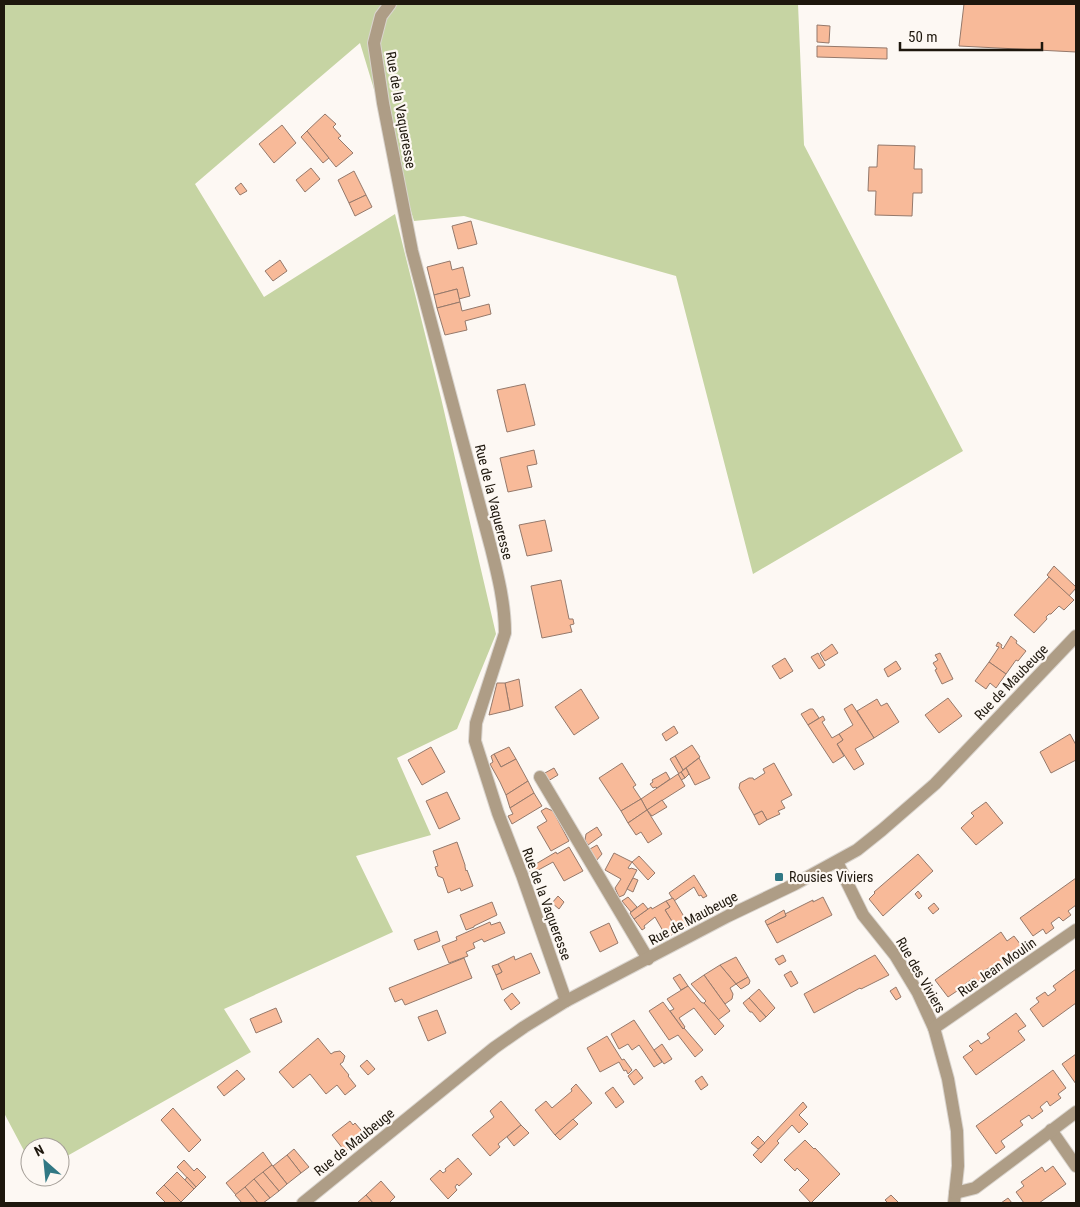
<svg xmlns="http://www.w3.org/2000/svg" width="1080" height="1207" viewBox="0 0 1080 1207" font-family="'Roboto Condensed',sans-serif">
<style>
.green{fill:#c6d4a3}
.building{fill:#f8ba99;stroke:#95796b}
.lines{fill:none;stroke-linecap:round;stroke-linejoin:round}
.minor-casing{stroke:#d9d4ce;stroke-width:14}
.tertiary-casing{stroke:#d9d4ce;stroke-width:14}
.minor{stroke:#ae9d86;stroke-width:12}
.tertiary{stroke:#ae9d86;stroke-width:12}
.poi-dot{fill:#317884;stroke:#fdf8f3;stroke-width:2}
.labels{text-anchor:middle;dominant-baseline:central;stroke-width:4.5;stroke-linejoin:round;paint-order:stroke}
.street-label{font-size:14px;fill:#1e170d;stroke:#fdf8f3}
.poi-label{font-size:14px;fill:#1e170d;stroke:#fdf8f3;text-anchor:start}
</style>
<rect width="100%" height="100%" fill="#fdf8f3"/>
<polygon class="green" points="4,4 798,4 804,145 963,451 753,574 676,276 464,216 414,221 360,43 195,184 264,297 395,214 441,398 496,634 457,729 397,758 431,835 356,856 393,932 224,1009 251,1052 60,1160 60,1147 30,1147 30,1162 4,1113"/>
<g class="building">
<polygon points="964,4 1076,4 1076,52 959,46"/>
<polygon points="817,25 830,26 829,43 817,42"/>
<polygon points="817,46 887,48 887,59 817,57"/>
<polygon points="325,114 336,124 333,127 341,136 338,138 353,153 336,167 307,131"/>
<polygon points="282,125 296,143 274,163 259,144"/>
<polygon points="307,131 329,158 323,163 301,137"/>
<polygon points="878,145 915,146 914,169 922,169 922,193 913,193 912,216 875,215 876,191 868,191 869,167 877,167"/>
<polygon points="311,168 320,179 305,192 296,180"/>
<polygon points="354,171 366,195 349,203 338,180"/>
<polygon points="241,183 247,191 240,195 235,188"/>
<polygon points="366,195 372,207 355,216 349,203"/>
<polygon points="471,221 477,244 458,249 452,226"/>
<polygon points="280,260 287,271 273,281 265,271"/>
<polygon points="450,261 452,270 463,267 470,296 459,299 457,289 434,295 427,267"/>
<polygon points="457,289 460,302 437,308 434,295"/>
<polygon points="460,302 462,311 489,304 491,314 465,321 467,330 445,335 437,308"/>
<polygon points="525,384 535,425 507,432 497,390"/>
<polygon points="534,450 537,464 527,466 532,487 508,492 500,458"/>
<polygon points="545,520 552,551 527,556 519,525"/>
<polygon points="1054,566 1076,587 1076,588 1069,596 1047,575"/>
<polygon points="1049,577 1074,600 1064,610 1059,606 1051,614 1049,614 1046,617 1047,619 1034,633 1014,615"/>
<polygon points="561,580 569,619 573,619 574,624 570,625 572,632 542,638 531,586"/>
<polygon points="1011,636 1017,641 1016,643 1026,651 1018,661 1016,660 1006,674 989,662 999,647 996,646 998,642 1002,645 1001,647 1003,649"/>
<polygon points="832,644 838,653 825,661 820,653"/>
<polygon points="818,653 825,665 819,669 811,657"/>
<polygon points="940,653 953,679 942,684 935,670 937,669 933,663 938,660 935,655"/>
<polygon points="785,658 793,671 780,679 772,666"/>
<polygon points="896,661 901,669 888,677 884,669"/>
<polygon points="989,662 1006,674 996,688 990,683 986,689 975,681"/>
<polygon points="519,679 523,706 510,710 505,683"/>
<polygon points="497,683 505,683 510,710 489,715"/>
<polygon points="581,689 599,718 574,735 555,707"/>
<polygon points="948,698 962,716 939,733 925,715"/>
<polygon points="877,699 881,706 887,703 899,722 874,738 857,711"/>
<polygon points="852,704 874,738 855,749 864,764 854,770 837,744 843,740 839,734 853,725 844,709"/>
<polygon points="810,709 813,709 819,718 808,725 801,714"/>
<polygon points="823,716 825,720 822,722 832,738 839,734 843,740 837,744 844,756 833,763 808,725"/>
<polygon points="674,726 678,733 666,741 662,734"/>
<polygon points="1070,734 1076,745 1076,760 1051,773 1040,752"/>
<polygon points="692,745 700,757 683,770 675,756"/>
<polygon points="431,747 445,772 422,785 408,760"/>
<polygon points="509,747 516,759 501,767 494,754"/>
<polygon points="494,754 501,767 516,759 528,781 506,795 500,782 490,764 493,762 491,756"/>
<polygon points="675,756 683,770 679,774 670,759"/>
<polygon points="699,758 710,778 695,785 686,768"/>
<polygon points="622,763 636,785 633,787 641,799 621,811 599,778"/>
<polygon points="774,763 792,795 781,801 785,808 778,811 780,814 767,820 762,811 754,815 739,788 740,783 749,778 753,778 754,780 765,773 763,769"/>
<polygon points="554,768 558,775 548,781 543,774"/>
<polygon points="686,768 689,774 685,778 681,772"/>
<polygon points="666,772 670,779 657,788 656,787 653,788 650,784 653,782 652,780"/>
<polygon points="681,772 685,778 681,780 678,774"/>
<polygon points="678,774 685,786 647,810 641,799"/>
<polygon points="528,781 534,793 510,808 506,795"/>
<polygon points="447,792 460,819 439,829 426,801"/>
<polygon points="534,793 542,806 512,824 508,816 513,814 510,808"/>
<polygon points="641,799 647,810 628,823 621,811"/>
<polygon points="662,800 667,807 652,816 647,810"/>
<polygon points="986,802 1003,823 976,845 961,828 974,816 971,813"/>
<polygon points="546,808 553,811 569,841 551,851 537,827 547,821 541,811"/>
<polygon points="647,810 662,834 648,843 641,832 636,835 628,823"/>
<polygon points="762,811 767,820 759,825 754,815"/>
<polygon points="597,827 602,835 588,845 585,840 586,834"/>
<polygon points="457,842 465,865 465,867 466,871 467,870 473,886 461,891 460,888 448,893 443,878 438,876 435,867 438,866 433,851"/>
<polygon points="597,845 602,854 596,861 590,849"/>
<polygon points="569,847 583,871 564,881 553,862 531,874 529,868 556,852 557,854"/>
<polygon points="614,853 632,862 628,868 630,869 631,868 637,870 624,895 619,897 615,888 621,879 605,870"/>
<polygon points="918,854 933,871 883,916 869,899 875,893 874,892"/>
<polygon points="639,856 655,873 648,880 632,862"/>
<polygon points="694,875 707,896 703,898 701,895 699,896 694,887 674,901 669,893"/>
<polygon points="633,878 638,880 633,892 627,889"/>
<polygon points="1076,878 1076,905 1068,911 1071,915 1063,921 1059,917 1051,923 1054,928 1046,934 1043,929 1033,936 1020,918"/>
<polygon points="918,891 922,896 919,899 915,894"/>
<polygon points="558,896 564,902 559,909 552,903"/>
<polygon points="628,897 637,907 631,912 622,901"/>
<polygon points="823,897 832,915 777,943 767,925 786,916 785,914 813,900 813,902"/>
<polygon points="673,898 689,925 678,931 665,910 670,907 666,901"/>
<polygon points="666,901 670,907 665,910 678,931 667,938 655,917 644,926 645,928 642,930 634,919 651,907 652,909"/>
<polygon points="492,902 497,915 474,926 474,927 466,930 460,915"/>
<polygon points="643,903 648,909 634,919 630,913"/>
<polygon points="934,903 939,909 933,914 928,908"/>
<polygon points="784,910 786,916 767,925 765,921"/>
<polygon points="490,922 491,925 500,922 505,933 484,942 482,939 473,943 475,948 466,952 468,956 449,963 442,946 457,940 456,937"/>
<polygon points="609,923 618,943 600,952 590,932"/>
<polygon points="437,931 440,941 418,950 414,940"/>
<polygon points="1001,932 1007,941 1014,936 1024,949 995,970 992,966 982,972 985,976 977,982 974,978 965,984 968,989 960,994 957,991 948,997 935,980"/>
<polygon points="531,953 540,973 502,990 496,975 502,972 498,964 514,956 515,960"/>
<polygon points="783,955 786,961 779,965 775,959"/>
<polygon points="875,955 889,975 861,989 860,988 814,1013 804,994"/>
<polygon points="736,957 748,977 736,984 720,965"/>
<polygon points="464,958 472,978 405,1005 402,999 395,1002 389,988"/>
<polygon points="498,964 502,972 496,975 492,966"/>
<polygon points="720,965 736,984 730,988 733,994 732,999 725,1004 704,975"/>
<polygon points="1076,969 1076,1003 1043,1027 1030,1009 1039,1002 1036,998 1045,992 1048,996 1056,990 1053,986"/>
<polygon points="791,971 798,983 791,987 784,975"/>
<polygon points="680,974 688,986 681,990 673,978"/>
<polygon points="704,975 730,1011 718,1020 704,1003 706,1001 691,984"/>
<polygon points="748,977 750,981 749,984 741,989 736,984"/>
<polygon points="688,986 693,992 701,1002 703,1003 704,1003 724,1026 715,1035 694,1008 679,1018 685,1027 683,1029 670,1011 674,1009 667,999"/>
<polygon points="896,987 901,997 896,1000 890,991"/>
<polygon points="759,989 775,1008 766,1017 749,998"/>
<polygon points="512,993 520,1003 511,1010 504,1000"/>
<polygon points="749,998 766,1017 760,1022 752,1012 750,1012 743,1003"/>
<polygon points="663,1002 683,1029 684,1028 703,1050 695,1057 678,1035 669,1040 649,1011"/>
<polygon points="276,1008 282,1022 256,1033 250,1019"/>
<polygon points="437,1010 446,1033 428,1041 418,1017"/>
<polygon points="1016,1013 1026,1026 1018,1031 1025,1040 976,1075 963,1057 973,1050 969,1046 978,1040 981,1044 990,1038 987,1034"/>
<polygon points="634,1020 662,1062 654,1067 639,1045 632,1050 628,1044 619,1049 611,1034"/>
<polygon points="607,1036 622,1060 624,1059 632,1070 628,1074 626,1070 624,1071 619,1062 600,1072 587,1048"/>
<polygon points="318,1038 331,1054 334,1052 340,1051 345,1056 343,1062 340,1064 349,1075 348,1076 356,1086 345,1095 337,1085 326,1094 310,1074 293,1088 279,1072"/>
<polygon points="662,1044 672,1059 664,1064 654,1050"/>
<polygon points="1076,1054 1076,1084 1062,1064"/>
<polygon points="367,1060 375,1069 368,1075 360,1066"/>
<polygon points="636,1069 643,1078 634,1085 628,1076"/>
<polygon points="237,1070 245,1079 224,1096 217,1087"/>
<polygon points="1053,1070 1066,1088 1058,1094 1061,1098 1050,1106 1047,1101 1040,1107 1043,1111 1032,1119 1029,1115 1020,1121 1023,1125 1001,1141 1005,1147 996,1154 976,1126"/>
<polygon points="702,1076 708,1085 701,1090 695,1081"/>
<polygon points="576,1084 592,1103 555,1135 535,1110 546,1101 552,1108 572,1091 571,1089"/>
<polygon points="613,1087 624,1102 616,1108 605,1093"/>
<polygon points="501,1101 521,1125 498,1144 500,1147 490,1156 472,1135 494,1117 490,1111"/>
<polygon points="803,1102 807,1107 799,1115 808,1124 799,1133 792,1125 777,1141 779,1143 761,1163 753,1155"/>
<polygon points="173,1108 201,1140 189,1152 161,1120"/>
<polygon points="573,1119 578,1124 560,1140 555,1135"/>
<polygon points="350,1121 353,1125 355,1123 366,1136 348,1150 343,1149 332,1135"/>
<polygon points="521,1125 529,1133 514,1146 507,1137"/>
<polygon points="758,1136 765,1143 758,1149 751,1143"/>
<polygon points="805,1140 814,1149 815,1148 840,1174 811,1203 799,1190 809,1180 797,1168 795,1171 784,1160"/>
<polygon points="294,1149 309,1167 301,1173 287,1155"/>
<polygon points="263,1152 272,1165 236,1195 226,1183"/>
<polygon points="287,1155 301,1173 287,1184 273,1166"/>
<polygon points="458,1158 472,1174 459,1186 457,1184 455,1187 457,1190 448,1199 430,1179 440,1170 443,1173 446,1171 445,1169"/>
<polygon points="184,1160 194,1171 197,1168 206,1177 196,1187 177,1167"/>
<polygon points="272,1165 287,1184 279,1191 263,1172"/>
<polygon points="1053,1166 1066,1184 1039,1203 1024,1203 1016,1192 1024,1186 1021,1182 1042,1167 1045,1172"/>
<polygon points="177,1172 194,1189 181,1202 164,1185"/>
<polygon points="263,1172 279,1191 270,1198 254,1179"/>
<polygon points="187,1177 196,1187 194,1189 185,1180"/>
<polygon points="254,1179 270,1198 263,1203 258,1203 245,1187"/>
<polygon points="381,1181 395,1197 389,1203 373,1203 366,1195"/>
<polygon points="164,1185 181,1202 179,1203 166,1203 156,1193"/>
<polygon points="245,1187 258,1203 242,1203 235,1195"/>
<polygon points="366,1195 373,1203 357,1203"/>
<polygon points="891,1195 898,1202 897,1203 888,1203 885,1200"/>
<polygon points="1008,1198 1012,1203 1001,1203"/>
</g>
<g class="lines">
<defs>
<g id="minor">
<path d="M 390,4 L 381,16 L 374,43 L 383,103 L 412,251 L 491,548 C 498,576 505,604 505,633 L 476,723 L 475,741 L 498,813 L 522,875 L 566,1001"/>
<polyline points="540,777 648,959"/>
<polyline points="837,862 863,915 895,955 918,993 934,1028 948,1079 957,1131 958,1166 954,1203"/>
<polyline points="934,1028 1076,930"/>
<polyline points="1051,1130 1076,1166"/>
<polyline points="955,1193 975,1188 1076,1112"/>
</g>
<polyline id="tertiary" points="303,1203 494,1048 524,1027 566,1001 728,916 795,884 857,850 882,830 935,784 1076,636"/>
</defs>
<use href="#minor" class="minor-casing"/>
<use href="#tertiary" class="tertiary-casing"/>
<use href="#minor" class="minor"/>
<use href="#tertiary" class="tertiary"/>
</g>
<rect class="poi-dot" x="774" y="872" width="10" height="10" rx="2.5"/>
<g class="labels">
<g class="street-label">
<text transform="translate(401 110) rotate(80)">Rue de la Vaqueresse</text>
<text transform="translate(494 502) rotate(76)">Rue de la Vaqueresse</text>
<text transform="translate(1011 682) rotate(-46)">Rue de Maubeuge</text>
<text transform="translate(547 904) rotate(70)">Rue de la Vaqueresse</text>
<text transform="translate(693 918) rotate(-28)">Rue de Maubeuge</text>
<text transform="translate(997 967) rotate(-35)">Rue Jean Moulin</text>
<text transform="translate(921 975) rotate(60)">Rue des Viviers</text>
<text transform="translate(354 1142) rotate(-39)">Rue de Maubeuge</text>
</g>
<g class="poi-label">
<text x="789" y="877">Rousies Viviers</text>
</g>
</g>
<rect width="1080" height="1207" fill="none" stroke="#1e170d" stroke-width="10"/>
<g transform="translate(45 1162) rotate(333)"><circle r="24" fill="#fdf8f3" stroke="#a49e97"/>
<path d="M0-4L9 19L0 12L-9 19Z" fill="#317884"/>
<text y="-8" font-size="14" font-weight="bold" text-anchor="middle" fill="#1e170d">N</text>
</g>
<path d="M900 42v8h142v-8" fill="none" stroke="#1e170d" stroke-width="2.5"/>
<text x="908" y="42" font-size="15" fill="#1e170d" stroke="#fdf8f3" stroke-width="4" paint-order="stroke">50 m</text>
</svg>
